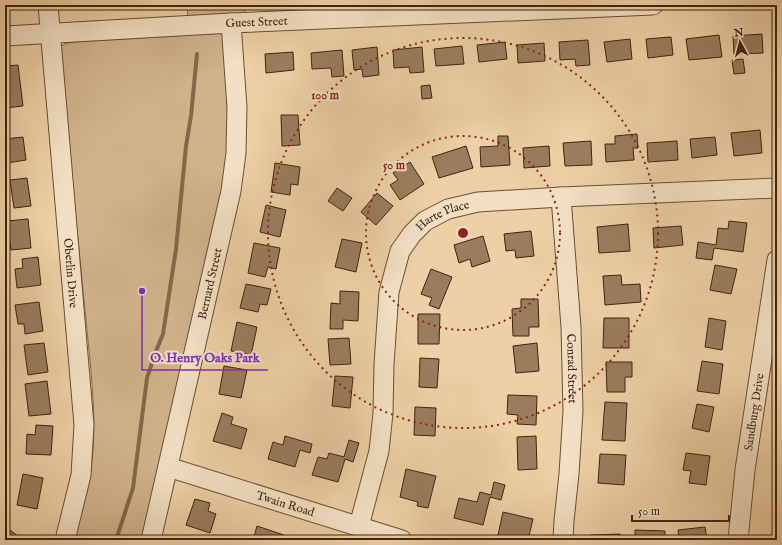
<svg xmlns="http://www.w3.org/2000/svg" width="782" height="545" viewBox="0 0 782 545" font-family="'IM FELL English',serif">
<style>
.green{fill:#d0b38b;stroke:#886c4c}
.lines{fill:none;stroke-linecap:round;stroke-linejoin:round}
.stream{stroke:#84684a;stroke-width:4}
.building{fill:#9a7d5d;stroke:#40240e}
.minor-casing{stroke:#6b4f34;stroke-width:21}
.minor{stroke:#f3e0c4;stroke-width:19}
.ring{fill:none;stroke:#8f2418;stroke-width:2;stroke-dasharray:2 4}
.labels{text-anchor:middle;dominant-baseline:central;stroke-width:4;stroke-linejoin:round;paint-order:stroke}
.street-label{font-size:12px;fill:#40240e;stroke:#f3e0c4}
.centre{fill:#8f2418;stroke:#f3e0c4;stroke-width:2}
.ring-label{font-size:12px;text-anchor:middle;font-weight:bold;fill:#8f2418;stroke:#f3e0c4;stroke-width:4;stroke-linejoin:round;paint-order:stroke}
.leader{fill:none;stroke:#7b2cbf;stroke-width:1.5}
.callout-dot{fill:#7b2cbf;stroke:#f3e0c4;stroke-width:1.5}
.callout-label{font-size:13px;text-anchor:middle;font-weight:bold;fill:#7b2cbf;stroke:#f3e0c4;stroke-width:4;stroke-linejoin:round;paint-order:stroke}
</style>
<rect width="100%" height="100%" fill="#edd0a5"/>
<filter id="stains"><feTurbulence type="fractalNoise" baseFrequency=".005" numOctaves="4"/><feColorMatrix values="0 0 0 0 .2 0 0 0 0 .09 0 0 0 0 .02 0 0 0 .5 -.17"/></filter>
<radialGradient id="worn" r=".72"><stop offset=".6" stop-color="#630" stop-opacity="0"/><stop offset="1" stop-color="#630" stop-opacity=".3"/></radialGradient>
<path class="green" d="M 187,5 L 245,5 L 245,14 L 224,16 L 229,120 L 227,162 L 221,201 L 143,540 L 74,540 C 82,511 91,480 93,450 C 95,423 93,397 91,370 L 59,49 L 64,44 L 73,42 L 189,35 Z"/>
<g class="lines">
<polyline class="stream" points="116,540 133,488 147,378 156,351 163,334 176,249 186,146 191,116 197,54"/>
</g>
<g class="building">
<polygon points="762,34 763,53 734,54 733,36"/>
<polygon points="719,35 722,57 689,60 686,39"/>
<polygon points="671,37 673,55 648,58 646,39"/>
<polygon points="630,39 632,59 607,62 604,42"/>
<polygon points="588,40 590,65 576,66 575,59 560,60 559,42"/>
<polygon points="505,42 507,59 479,62 477,45"/>
<polygon points="544,43 545,61 518,63 517,45"/>
<polygon points="462,46 464,64 436,66 434,49"/>
<polygon points="377,47 379,75 363,77 362,69 354,70 352,50"/>
<polygon points="422,47 424,72 410,73 409,67 394,68 393,50"/>
<polygon points="342,50 344,76 332,77 331,68 312,69 311,53"/>
<polygon points="293,52 294,70 266,73 265,54"/>
<polygon points="743,59 745,73 734,74 732,60"/>
<polygon points="18,65 23,106 5,108 5,66"/>
<polygon points="430,85 432,98 422,99 421,86"/>
<polygon points="281,115 298,115 300,145 282,146"/>
<polygon points="760,130 762,153 734,156 731,133"/>
<polygon points="637,134 638,148 633,148 634,160 606,162 605,144 615,144 615,136"/>
<polygon points="498,136 508,136 510,165 481,167 480,147 498,146"/>
<polygon points="23,137 26,160 7,163 5,139"/>
<polygon points="715,137 717,155 692,158 690,139"/>
<polygon points="591,141 592,165 565,166 563,143"/>
<polygon points="677,141 678,160 648,162 647,143"/>
<polygon points="466,146 473,168 439,178 432,157"/>
<polygon points="549,146 550,166 524,168 523,148"/>
<polygon points="410,162 424,184 400,200 390,185 398,180 393,173"/>
<polygon points="275,163 300,167 298,185 291,184 290,195 271,192"/>
<polygon points="27,178 31,206 14,208 10,180"/>
<polygon points="337,188 352,198 343,211 328,201"/>
<polygon points="377,193 393,206 376,225 361,212"/>
<polygon points="266,205 286,210 280,237 260,232"/>
<polygon points="28,219 31,248 11,250 7,221"/>
<polygon points="729,221 747,223 743,252 714,248 712,260 696,258 698,242 716,245 718,228 728,229"/>
<polygon points="628,224 630,251 599,253 597,227"/>
<polygon points="681,226 683,245 654,248 653,228"/>
<polygon points="531,231 534,256 516,258 515,250 506,251 504,234"/>
<polygon points="483,236 490,261 472,267 470,259 459,263 454,245"/>
<polygon points="342,239 362,243 356,272 335,267"/>
<polygon points="254,243 280,248 276,269 268,267 265,277 248,273"/>
<polygon points="38,257 41,285 17,288 15,269 23,268 22,259"/>
<polygon points="715,265 737,269 731,294 710,290"/>
<polygon points="431,269 452,277 439,309 429,305 432,298 421,294"/>
<polygon points="621,275 622,285 640,284 641,302 605,305 603,276"/>
<polygon points="246,284 271,289 267,305 260,304 258,312 240,308"/>
<polygon points="340,291 359,292 358,321 343,320 343,329 330,329 331,303 340,304"/>
<polygon points="521,299 538,299 539,327 529,327 529,336 513,336 512,309 521,308"/>
<polygon points="5,301 8,319 5,319"/>
<polygon points="39,302 43,331 25,334 24,324 18,324 15,305"/>
<polygon points="418,314 440,314 439,344 418,344"/>
<polygon points="604,318 629,318 629,348 603,348"/>
<polygon points="709,318 726,321 722,350 705,347"/>
<polygon points="237,322 257,327 251,355 231,351"/>
<polygon points="349,338 351,364 330,365 328,339"/>
<polygon points="44,343 48,372 28,375 24,345"/>
<polygon points="537,343 539,371 516,373 513,346"/>
<polygon points="420,358 439,359 437,388 419,387"/>
<polygon points="702,361 723,364 719,394 697,391"/>
<polygon points="606,362 632,362 632,377 625,377 625,392 607,392"/>
<polygon points="224,366 247,370 241,398 219,394"/>
<polygon points="335,376 353,377 350,408 332,406"/>
<polygon points="47,381 51,414 29,416 25,384"/>
<polygon points="508,395 537,396 536,425 517,424 518,415 507,414"/>
<polygon points="605,402 627,403 625,441 602,440"/>
<polygon points="697,404 714,407 709,432 692,428"/>
<polygon points="415,407 436,408 435,436 414,435"/>
<polygon points="222,413 233,417 231,424 247,429 241,449 213,441"/>
<polygon points="36,425 53,426 51,455 26,454 27,434 35,435"/>
<polygon points="285,436 312,444 310,453 300,450 295,467 268,459 273,442 283,445"/>
<polygon points="536,436 537,469 518,470 517,437"/>
<polygon points="349,440 359,443 353,462 345,459 338,482 312,475 318,457 327,459 329,453 344,457"/>
<polygon points="686,453 710,456 706,485 689,483 691,471 683,470"/>
<polygon points="600,454 626,455 624,485 598,483"/>
<polygon points="406,469 436,476 428,508 417,506 418,502 400,497"/>
<polygon points="23,474 43,478 37,509 17,505"/>
<polygon points="494,482 505,485 501,500 490,497 483,525 454,518 459,498 477,502 480,492 491,495"/>
<polygon points="195,499 210,503 208,511 216,514 210,533 186,525"/>
<polygon points="503,512 533,519 528,540 519,540 498,535"/>
<polygon points="5,526 23,540 5,540"/>
<polygon points="257,526 284,535 282,540 253,540"/>
<polygon points="705,527 707,540 679,540 678,530"/>
<polygon points="635,530 665,531 665,540 635,540"/>
<polygon points="620,534 621,540 591,540 590,535"/>
</g>
<g class="lines">
<defs>
<g id="minor">
<path id="s1" d="M 48,5 L 84,425 L 81,475 L 65,540"/>
<path id="s2" d="M 5,36 L 231,23 L 653,5"/>
<path id="s3" d="M 561,197 L 571,327 L 573,411 L 569,474 L 564,521 L 563,540"/>
<path id="s4" d="M 168,467 L 402,540"/>
<path id="s5" d="M 359,526 L 379,451 L 383,413 L 384,364 L 389,292 L 400,251 L 412,234 L 425,221 L 448,209 L 478,202 L 561,197 L 777,188"/>
<path id="s6" d="M 151,540 L 231,191 L 236,153 L 237,107 L 231,23"/>
<path id="s7" d="M 738,540 L 745,470 L 777,260"/>
</g>
</defs>
<use href="#minor" class="minor-casing"/>
<use href="#minor" class="minor"/>
</g>
<g class="ring">
<circle cx="463" cy="233" r="97"/>
<circle cx="463" cy="233" r="195"/>
</g>
<g class="labels">
<g class="street-label">
<text stroke="none"><textPath href="#s2" startOffset="252">Guest Street</textPath></text>
<text stroke="none"><textPath href="#s5" startOffset="337">Harte Place</textPath></text>
<text stroke="none"><textPath href="#s1" startOffset="269">Oberlin Drive</textPath></text>
<text stroke="none"><textPath href="#s6" startOffset="263">Bernard Street</textPath></text>
<text stroke="none"><textPath href="#s3" startOffset="172">Conrad Street</textPath></text>
<text stroke="none"><textPath href="#s7" startOffset="129">Sandburg Drive</textPath></text>
<text stroke="none"><textPath href="#s4" startOffset="123">Twain Road</textPath></text>
</g>
</g>
<circle cx="463" cy="233" r="6" class="centre"/>
<g class="ring-label">
<text x="325" y="99">100 m</text>
<text x="394" y="169">50 m</text>
</g>
<path class="leader" d="M142 291L142 370H268"/>
<circle class="callout-dot" cx="142" cy="291" r="4"/>
<g class="callout-label">
<text x="205" y="362">O. Henry Oaks Park</text>
</g>
<rect width="782" height="545" fill="none" stroke="#edd0a5" stroke-width="20"/>
<rect x="6" y="6" width="770" height="533" fill="none" stroke="#40240e" stroke-width="2"/>
<rect x="10" y="10" width="762" height="525" fill="none" stroke="#40240e"/>
<g transform="translate(740 42) rotate(353)" stroke="#f3e0c4" stroke-width="3" paint-order="stroke">
<path d="M0-3L7 15L0 10L-7 15Z" fill="#40240e"/>
<text y="-6" font-size="11" font-weight="bold" text-anchor="middle" fill="#40240e">N</text>
</g>
<path d="M632 515v6h97v-6" fill="none" stroke="#40240e" stroke-width="2"/>
<text x="638" y="515" font-size="12" fill="#40240e" stroke="#f3e0c4" stroke-width="3" paint-order="stroke">50 m</text>
<rect width="100%" height="100%" filter="url(#stains)"/>
<rect width="100%" height="100%" fill="url(#worn)"/>
</svg>
